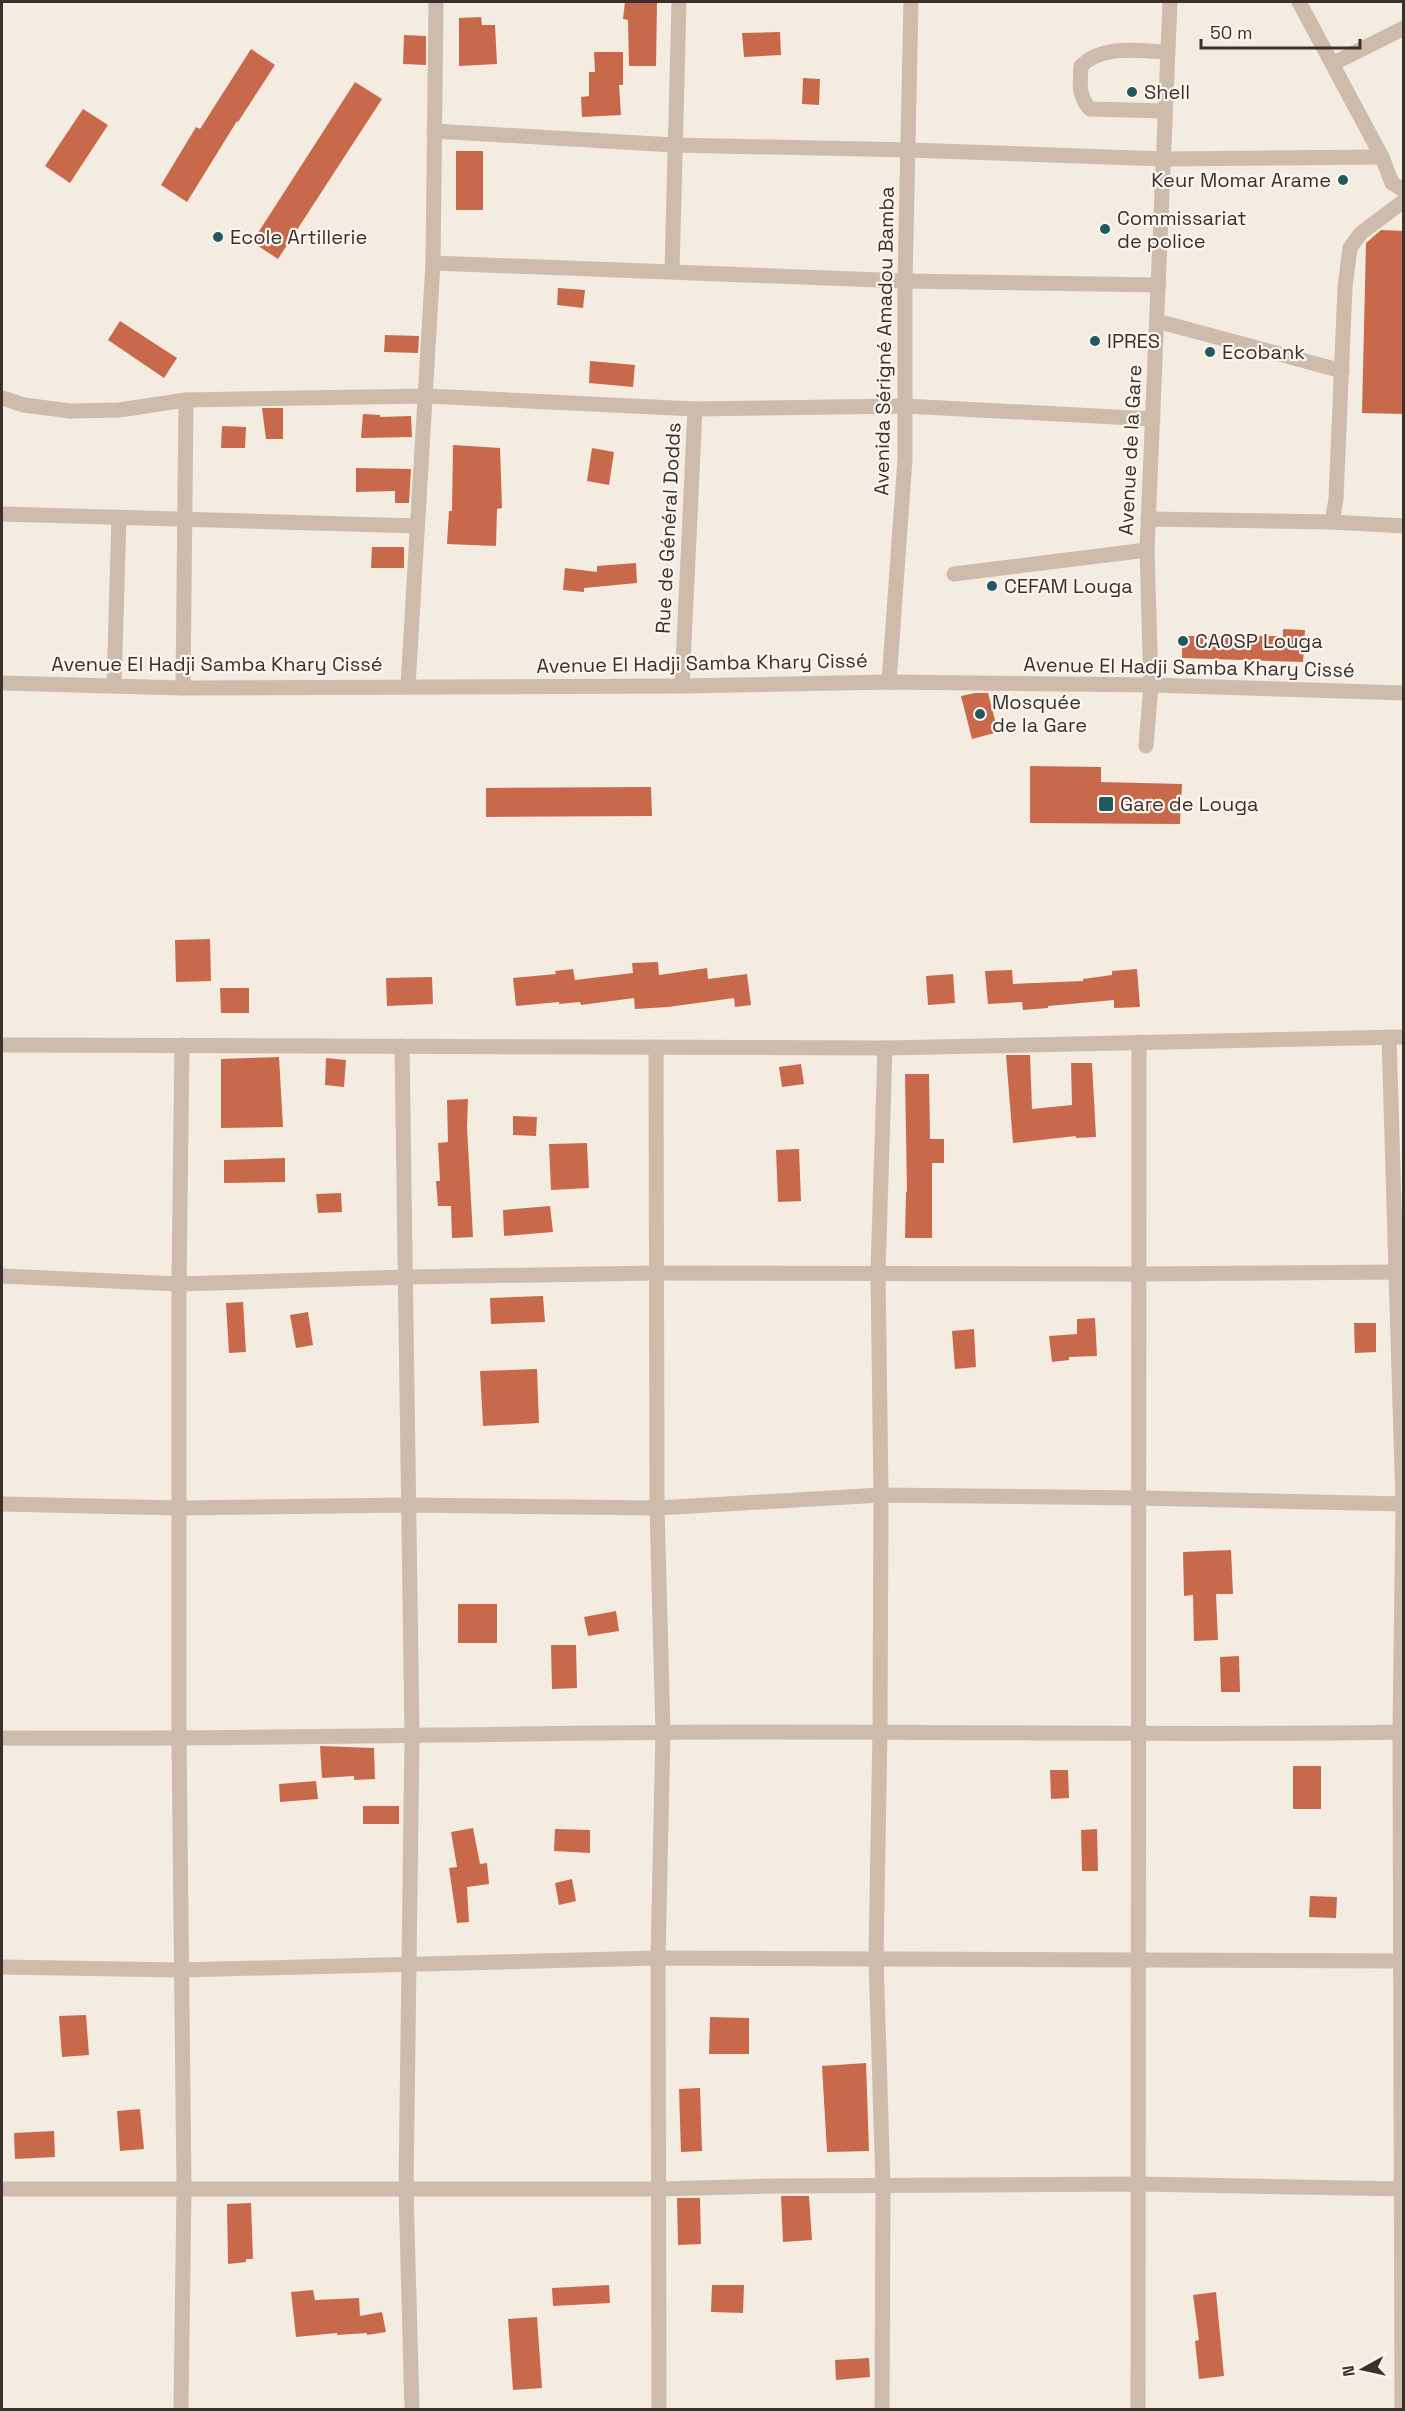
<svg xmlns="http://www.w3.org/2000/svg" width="1405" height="2411" viewBox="0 0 1405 2411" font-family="'Space Grotesk',sans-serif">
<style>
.building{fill:#c8694b}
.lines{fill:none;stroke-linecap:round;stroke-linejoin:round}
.minor{stroke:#cdbbac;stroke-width:15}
.poi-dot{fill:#1f5a5e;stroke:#fbf5ee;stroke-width:2}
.labels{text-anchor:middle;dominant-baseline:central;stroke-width:4.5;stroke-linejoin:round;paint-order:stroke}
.poi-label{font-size:20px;fill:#3b302b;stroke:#fbf5ee;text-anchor:start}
.street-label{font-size:20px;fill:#3b302b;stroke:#fbf5ee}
</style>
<rect width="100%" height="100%" fill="#f4ebe1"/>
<g class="building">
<polygon points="625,2 657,2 656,66 629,66 628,20 623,19"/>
<polygon points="481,17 482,25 495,25 497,64 459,66 459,18"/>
<polygon points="780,32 781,55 744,57 742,33"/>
<polygon points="404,35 426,36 426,65 403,64"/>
<polygon points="251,49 275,65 238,122 237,121 187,202 161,185 196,127 200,129"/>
<polygon points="594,52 623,52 623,85 619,85 621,115 582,117 581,97 589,96 589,72 595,72"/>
<polygon points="803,78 820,79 819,105 802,104"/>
<polygon points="355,82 382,99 278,259 252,242"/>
<polygon points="83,109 108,125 70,183 45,166"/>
<rect x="456" y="151" width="27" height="59"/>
<polygon points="1381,230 1404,231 1404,414 1362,413 1366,243"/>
<polygon points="558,288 585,290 583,308 557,305"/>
<polygon points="120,321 177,358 164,378 108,340"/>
<polygon points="385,335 419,336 418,353 384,352"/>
<polygon points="590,361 635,365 633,387 589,383"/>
<polygon points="262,408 283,408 283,439 266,439"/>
<polygon points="363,414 380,415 380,417 411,416 412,437 361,438"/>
<polygon points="222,426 246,427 245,448 221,448"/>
<polygon points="453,445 500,448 502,508 497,509 496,546 447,544 449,511 452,511"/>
<polygon points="592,448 614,452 609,485 587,481"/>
<polygon points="356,468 411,469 409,503 395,503 395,491 356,492"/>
<polygon points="372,547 404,547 404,568 371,568"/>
<polygon points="636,563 637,583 584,588 584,592 563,590 565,568 597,572 597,566"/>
<polygon points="1283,629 1305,630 1303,662 1182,658 1182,636 1283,636"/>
<polygon points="975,693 988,693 998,732 972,739 961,696"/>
<polygon points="1030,766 1101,767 1101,782 1182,784 1180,824 1030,823"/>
<polygon points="651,787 652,816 486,817 486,788"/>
<polygon points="210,939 211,981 176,982 175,940"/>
<polygon points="658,962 659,975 707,968 708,979 747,974 751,1005 735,1007 734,998 668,1007 635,1009 634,998 581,1005 580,1002 559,1004 559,1002 516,1006 513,978 556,974 555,971 573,969 575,980 633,973 632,963"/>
<polygon points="1137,969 1140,1007 1114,1008 1114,1000 1048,1006 1048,1008 1023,1010 1022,1002 988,1004 985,971 1012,970 1013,984 1083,981 1083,979 1112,975 1112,971"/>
<polygon points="953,974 955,1003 928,1005 926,976"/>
<polygon points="432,977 433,1004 387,1006 386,978"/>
<polygon points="220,988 249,988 249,1013 221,1013"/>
<polygon points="1006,1055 1030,1055 1032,1109 1072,1105 1071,1063 1092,1063 1096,1137 1076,1138 1076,1136 1013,1143"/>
<polygon points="279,1057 283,1127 221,1128 221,1059"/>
<polygon points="326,1058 346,1060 344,1087 325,1085"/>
<polygon points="801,1064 804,1084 782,1087 779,1067"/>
<polygon points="905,1074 929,1074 930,1139 944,1139 944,1163 932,1163 932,1238 905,1238 906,1192 907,1192"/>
<polygon points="468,1099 467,1127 473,1237 452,1238 451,1206 438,1206 436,1181 440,1181 438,1143 448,1142 447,1100"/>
<polygon points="513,1116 537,1117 536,1136 513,1135"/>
<polygon points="587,1143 589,1188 551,1190 549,1144"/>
<polygon points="799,1149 801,1201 778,1202 776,1150"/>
<polygon points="285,1158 285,1182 224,1183 224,1160"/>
<polygon points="341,1193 342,1212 318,1213 316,1194"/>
<polygon points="550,1206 553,1232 504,1236 503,1210"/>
<polygon points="543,1296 545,1322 491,1324 490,1298"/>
<polygon points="243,1302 246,1352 229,1353 226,1303"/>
<polygon points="308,1312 313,1345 296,1348 290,1315"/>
<polygon points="1095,1318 1097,1356 1069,1357 1069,1360 1052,1362 1049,1336 1077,1334 1077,1319"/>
<polygon points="1354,1323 1376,1323 1376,1352 1355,1353"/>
<polygon points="974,1329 976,1367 955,1369 952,1331"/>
<polygon points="537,1369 539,1423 483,1426 480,1371"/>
<polygon points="1231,1550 1233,1594 1216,1594 1218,1640 1194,1641 1193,1595 1184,1596 1183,1552"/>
<rect x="458" y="1604" width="39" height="39"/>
<polygon points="616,1611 619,1631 588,1636 584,1617"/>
<polygon points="551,1645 576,1645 577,1688 552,1689"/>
<polygon points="1239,1656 1240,1692 1221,1692 1220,1657"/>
<polygon points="320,1746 374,1748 375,1779 354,1780 354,1776 322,1778"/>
<rect x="1293" y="1766" width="28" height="43"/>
<polygon points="1050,1770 1068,1770 1069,1798 1051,1799"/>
<polygon points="316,1781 318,1799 280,1802 279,1784"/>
<rect x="363" y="1806" width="36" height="18"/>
<polygon points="473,1828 480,1864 487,1863 489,1884 467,1887 469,1922 457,1923 449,1868 457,1867 451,1832"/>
<polygon points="555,1829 590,1830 590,1853 554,1851"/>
<polygon points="1097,1829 1098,1871 1082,1871 1081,1830"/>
<polygon points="572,1879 576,1901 559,1905 555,1883"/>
<polygon points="1310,1896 1337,1897 1336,1918 1309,1917"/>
<polygon points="86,2015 89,2055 62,2057 59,2016"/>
<polygon points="710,2017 749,2018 749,2054 709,2054"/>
<polygon points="866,2063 869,2151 827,2152 822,2066"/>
<polygon points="700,2088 702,2151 681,2152 679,2089"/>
<polygon points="140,2109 144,2149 120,2151 117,2111"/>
<polygon points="54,2131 55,2157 15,2159 14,2133"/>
<polygon points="781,2196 809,2196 812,2240 783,2242"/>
<polygon points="677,2198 700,2198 701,2244 678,2245"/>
<polygon points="251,2203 253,2259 246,2259 246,2262 228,2264 227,2204"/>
<polygon points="609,2285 610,2303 553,2306 552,2288"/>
<polygon points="712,2285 744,2285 743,2313 711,2312"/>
<polygon points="313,2290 315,2300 359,2298 360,2316 382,2312 386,2332 367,2335 367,2333 337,2335 337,2333 296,2337 291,2292"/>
<polygon points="1216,2292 1224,2376 1199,2379 1195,2341 1199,2340 1193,2295"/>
<polygon points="537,2317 542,2388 513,2390 508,2319"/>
<polygon points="869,2358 870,2377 836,2380 835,2360"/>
</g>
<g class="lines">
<g class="minor">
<polyline points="1299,2 1382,157 1392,183 1404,190"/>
<polyline points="1334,63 1404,28"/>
<path d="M 1164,111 L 1090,109 C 1078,96 1080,83 1081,66 C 1103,44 1138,51 1167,52"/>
<polyline points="434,131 674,145 909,150 1164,159 1382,157"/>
<polyline points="433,263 905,281 1159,285"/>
<polyline points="672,271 679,2"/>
<polyline points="1157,321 1342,371"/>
<polyline points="2,398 24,405 70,411 119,410 186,400 427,396 695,409 904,406 1153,419"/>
<polyline points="2,514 417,526"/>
<polyline points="1148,519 1332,522 1336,499 1345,287 1350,248 1361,233 1404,201"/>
<polyline points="1332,522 1404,526"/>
<polyline points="954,574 1147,550"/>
<polyline points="889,682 905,459 905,281 911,2"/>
<polyline points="2,683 183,688 682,686 889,682 1151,685 1404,693"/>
<polyline points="114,686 119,517"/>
<polyline points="408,686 433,263 436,2"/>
<polyline points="682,686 695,409"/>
<polyline points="183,688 186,400"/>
<polyline points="1146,746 1151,685 1147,550 1170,2"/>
<polyline points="1389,1037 1403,1504 1400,1732 1402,2410"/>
<polyline points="2,1045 885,1048 1404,1037"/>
<polyline points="402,1046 412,1736 406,2189 412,2410"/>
<polyline points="656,1047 657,1508 663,1732 658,1958 659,2410"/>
<polyline points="2,1276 179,1284 407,1277 656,1273 1140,1274 1404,1272"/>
<polyline points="2,1504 180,1508 408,1505 657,1508 881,1495 1140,1498 1404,1504"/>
<path d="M 2,1738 C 243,1740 485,1733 727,1732 C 953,1731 1178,1736 1404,1732"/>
<polyline points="2,1967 181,1970 658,1958 1404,1961"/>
<polyline points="2,2189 658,2189 776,2186 1139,2184 1404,2189"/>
<polyline points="181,2410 184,2188 179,1739 179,1284 182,1045"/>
<polyline points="882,2410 883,2185 876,1958 880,1731 881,1495 878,1272 885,1048"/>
<polyline points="1138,2410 1139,1042"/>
</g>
</g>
<g class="poi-dot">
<circle cx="1132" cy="92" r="6"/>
<circle cx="1343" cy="180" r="6"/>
<circle cx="1105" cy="229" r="6"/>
<circle cx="218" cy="237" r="6"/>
<circle cx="1095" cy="341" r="6"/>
<circle cx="1210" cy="352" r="6"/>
<circle cx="992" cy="586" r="6"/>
<circle cx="1183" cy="641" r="6"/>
<circle cx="980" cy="714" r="6"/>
<rect x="1098" y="796" width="16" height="16" rx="3"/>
</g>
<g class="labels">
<g class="poi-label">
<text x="1144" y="92">Shell</text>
<text x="1331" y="180" text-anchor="end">Keur Momar Arame</text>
<text x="1117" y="218">Commissariat<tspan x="1117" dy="23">de police</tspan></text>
<text x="230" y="237">Ecole Artillerie</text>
<text x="1107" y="341">IPRES</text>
<text x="1222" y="352">Ecobank</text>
<text x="1004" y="586">CEFAM Louga</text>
<text x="1195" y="641">CAOSP Louga</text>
<text x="992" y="702">Mosquée<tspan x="992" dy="23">de la Gare</tspan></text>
<text x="1120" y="804">Gare de Louga</text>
</g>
<g class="street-label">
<text transform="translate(884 341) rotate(-89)">Avenida Sérigné Amadou Bamba</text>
<text transform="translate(1130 450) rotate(-87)">Avenue de la Gare</text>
<text transform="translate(668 528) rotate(-87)">Rue de Général Dodds</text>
<text transform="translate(702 663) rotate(-1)">Avenue El Hadji Samba Khary Cissé</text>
<text x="217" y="664">Avenue El Hadji Samba Khary Cissé</text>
<text transform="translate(1189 667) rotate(1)">Avenue El Hadji Samba Khary Cissé</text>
</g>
</g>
<rect width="1405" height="2411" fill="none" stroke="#3b302b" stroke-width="6"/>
<g transform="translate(1363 2369) rotate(262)" stroke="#fbf5ee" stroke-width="4.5" paint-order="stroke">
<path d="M0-4.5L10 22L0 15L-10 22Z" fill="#3b302b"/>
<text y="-9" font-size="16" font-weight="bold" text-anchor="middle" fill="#3b302b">N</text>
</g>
<path d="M1201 39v9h159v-9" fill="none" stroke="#3b302b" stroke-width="3"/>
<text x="1210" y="39" font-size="18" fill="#3b302b" stroke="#fbf5ee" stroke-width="4.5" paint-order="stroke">50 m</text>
</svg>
